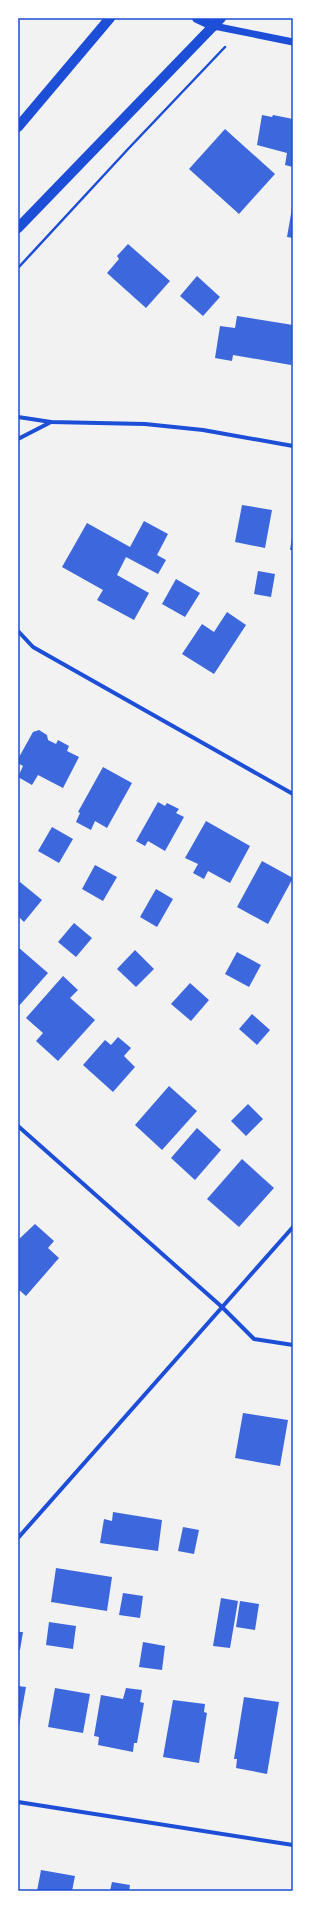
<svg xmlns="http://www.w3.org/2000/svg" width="311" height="1909" viewBox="0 0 311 1909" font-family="Manrope,sans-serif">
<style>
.building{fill:#3d67dc}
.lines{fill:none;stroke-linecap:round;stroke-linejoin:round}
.path{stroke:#1d4ed8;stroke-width:2.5}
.minor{stroke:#1d4ed8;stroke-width:4}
.tertiary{stroke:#1d4ed8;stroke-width:7}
.primary{stroke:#1d4ed8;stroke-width:10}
.neatline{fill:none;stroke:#1d4ed8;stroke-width:1.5}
</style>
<rect width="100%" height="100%" fill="#f2f2f2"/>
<g class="building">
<polygon points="262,115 272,117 273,115 293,119 293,167 285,165 287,153 257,145"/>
<polygon points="225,129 275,174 239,214 189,169"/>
<polygon points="292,208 293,208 293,238 287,237"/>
<polygon points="128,244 170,281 146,308 107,273 119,259 117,256"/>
<polygon points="197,276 220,297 203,316 180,296"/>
<polygon points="237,316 293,325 293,353 291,365 233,355 232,361 215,358 220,326 235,328"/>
<polygon points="242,505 272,510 265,548 235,542"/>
<polygon points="144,521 168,534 157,555 166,560 158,574 126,557 117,575 149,593 134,620 97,600 103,590 62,567 87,523 130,547"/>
<polygon points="292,537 293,537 293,550 290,550"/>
<polygon points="258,571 275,574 271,597 254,594"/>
<polygon points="176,579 200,593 185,617 162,604"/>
<polygon points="227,612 246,625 214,674 182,654 202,624 214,632"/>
<polygon points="39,730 47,735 48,740 56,744 58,740 69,746 67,751 79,757 63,788 38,775 32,785 18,777 23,766 18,763 18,759 33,732"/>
<polygon points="103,767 132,783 107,828 95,821 91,830 76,822 80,813 78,812"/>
<polygon points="158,802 165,806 167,803 179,809 176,813 184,817 165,851 148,841 145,846 136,841"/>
<polygon points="206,821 250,846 230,883 208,871 204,879 193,873 198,864 185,858"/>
<polygon points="52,827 73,839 59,863 38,851"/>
<polygon points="262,861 293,878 268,924 237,907"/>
<polygon points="95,865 117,877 103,901 82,889"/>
<polygon points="20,882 42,900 24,922 18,916 18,885"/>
<polygon points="156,889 173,899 157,927 140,917"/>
<polygon points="74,923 92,938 76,957 58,942"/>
<polygon points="18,947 48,973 18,1007"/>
<polygon points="135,950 154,969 136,987 117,969"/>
<polygon points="237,952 261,965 249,987 225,974"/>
<polygon points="63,976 78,990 70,998 95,1020 58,1061 36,1041 43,1033 26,1018"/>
<polygon points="190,983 209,1000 191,1021 171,1004"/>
<polygon points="252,1014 270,1030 257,1045 239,1029"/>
<polygon points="118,1037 131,1048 124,1056 135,1067 113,1092 83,1065 105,1040 111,1045"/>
<polygon points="169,1086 197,1111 162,1150 135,1125"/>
<polygon points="248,1104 263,1119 246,1136 231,1121"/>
<polygon points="197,1128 221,1150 195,1180 171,1158"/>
<polygon points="242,1159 274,1188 239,1227 207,1199"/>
<polygon points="35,1224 54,1241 48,1248 59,1258 26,1296 18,1289 18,1240"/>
<polygon points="243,1413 288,1420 280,1466 235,1458"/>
<polygon points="113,1512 162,1520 158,1551 100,1543 104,1519 112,1521"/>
<polygon points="183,1527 199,1530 194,1554 178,1551"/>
<polygon points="56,1568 112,1577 107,1611 51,1602"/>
<polygon points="123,1593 143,1596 140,1618 119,1615"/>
<polygon points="221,1598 238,1601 230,1648 213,1646"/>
<polygon points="240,1601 259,1604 255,1630 236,1627"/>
<polygon points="49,1622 76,1626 73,1649 46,1645"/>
<polygon points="18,1632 23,1632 20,1650 18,1649"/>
<polygon points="143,1642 165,1646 162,1670 139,1667"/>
<polygon points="18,1686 26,1687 19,1726 18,1726"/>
<polygon points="55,1688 90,1694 83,1733 48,1727"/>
<polygon points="126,1688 142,1690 140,1702 144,1703 137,1743 134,1743 133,1752 98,1745 99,1737 94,1736 101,1695 123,1699"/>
<polygon points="244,1697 279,1702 267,1774 236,1768 237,1759 234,1759"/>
<polygon points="173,1700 205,1704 204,1712 207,1713 199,1763 163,1757"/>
<polygon points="41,1870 75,1876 72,1891 37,1891"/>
<polygon points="112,1882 130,1885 129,1891 110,1891"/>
</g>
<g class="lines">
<polyline class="path" points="18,268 129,148 225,47"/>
<g class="minor">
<polyline points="18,417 51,422 145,424 203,430 293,446"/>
<polyline points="18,439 51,422"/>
<polyline points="18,631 33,647 293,794"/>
<polyline points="18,1126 222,1307 254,1339 293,1345"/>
<polyline points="18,1538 293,1227"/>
<polyline points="18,1802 293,1845"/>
</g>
<polyline class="tertiary" points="214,26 293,42"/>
<g class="primary">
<polyline points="197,18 214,26"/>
<polyline points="18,127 110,18"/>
<polyline points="18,228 221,18"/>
</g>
</g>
<rect width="311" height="1909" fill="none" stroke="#ffffff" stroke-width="38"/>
<rect x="19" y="19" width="273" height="1871" class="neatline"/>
</svg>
